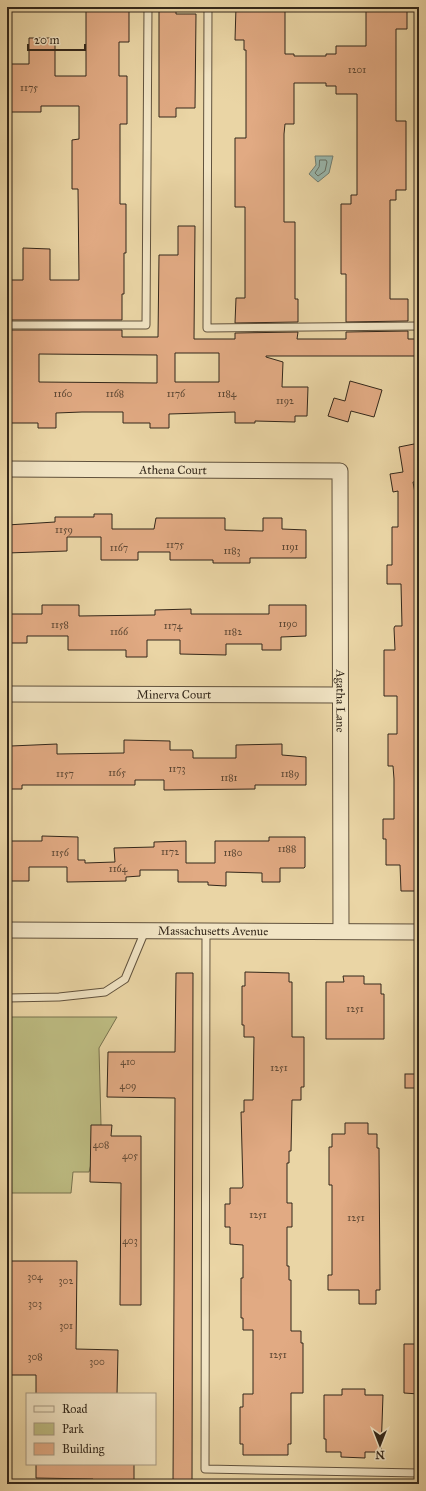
<svg xmlns="http://www.w3.org/2000/svg" width="426" height="1491" viewBox="0 0 426 1491" font-family="'IM FELL Great Primer',serif">
<style>
.green{fill:#bdbc82;stroke:#78724e}
.water{fill:#99b8ae;stroke:#707e73}
.lines{fill:none;stroke-linecap:round;stroke-linejoin:round}
.shore{stroke:#667064;stroke-width:1}
.building{fill:#e1aa83;stroke:#33271a;fill-rule:evenodd}
.service-casing{stroke:#61523d;stroke-width:9}
.minor-casing{stroke:#61523d;stroke-width:17}
.service{stroke:#f1e4c4;stroke-width:7}
.minor{stroke:#f1e4c4;stroke-width:15}
.labels{text-anchor:middle;dominant-baseline:central;stroke-width:3;stroke-linejoin:round;paint-order:stroke}
.number-label{font-size:10px;fill:#5e4834}
.street-label{font-size:12px;fill:#33271a;stroke:#f1e4c4}
</style>
<rect width="100%" height="100%" fill="#ead5a5"/>
<filter id="stains"><feTurbulence type="fractalNoise" baseFrequency=".005" numOctaves="4"/><feColorMatrix values="0 0 0 0 .2 0 0 0 0 .09 0 0 0 0 .02 0 0 0 .5 -.17"/></filter>
<radialGradient id="worn" r=".72"><stop offset=".6" stop-color="#630" stop-opacity="0"/><stop offset="1" stop-color="#630" stop-opacity=".3"/></radialGradient>
<polygon class="green" points="7,1017 117,1017 99,1048 101,1125 89,1172 73,1172 71,1193 7,1193"/>
<polygon class="water" points="315,156 333,156 329,173 318,182 309,174 316,165"/>
<g class="lines">
<polygon class="shore" points="320,160 326,160 327,162 325,171 318,176 315,173 319,167"/>
</g>
<g class="building">
<polygon points="86,7 129,8 129,42 119,42 119,76 127,76 127,124 120,124 120,204 126,204 126,253 124,253 124,294 122,294 122,320 7,320 7,280 23,280 23,248 50,249 50,280 79,280 78,189 72,189 72,140 79,139 79,106 41,106 41,112 7,112 7,64 29,64 29,38 55,38 55,76 86,76"/>
<polygon points="159,7 176,7 176,14 196,14 195,108 176,108 176,117 159,117"/>
<polygon points="236,7 285,7 285,54 294,54 294,56 326,56 326,54 336,54 336,46 366,46 366,7 407,7 407,29 396,29 396,121 406,121 406,190 396,190 396,200 390,200 390,299 408,299 408,321 346,322 346,274 341,274 341,204 351,204 351,195 357,195 357,94 336,94 336,86 326,86 326,83 294,83 294,124 285,124 284,134 284,222 295,222 295,299 298,299 298,322 235,323 236,298 245,298 245,207 235,207 235,138 246,138 246,50 244,50 244,40 235,40"/>
<path d="M 178,226 L 195,226 L 194,339 L 235,339 L 235,333 L 298,332 L 297,339 L 346,339 L 346,332 L 408,331 L 408,339 L 419,339 L 419,356 L 266,356 L 266,357 L 283,362 L 282,387 L 308,387 L 307,416 L 295,416 L 295,422 L 255,421 L 255,423 L 235,423 L 235,412 L 169,414 L 169,428 L 150,428 L 150,423 L 123,423 L 123,412 L 82,412 L 56,413 L 56,428 L 38,428 L 38,423 L 7,423 L 7,388 L 11,388 L 11,354 L 7,354 L 7,330 L 122,330 L 122,337 L 158,337 L 159,255 L 178,255 ZM 175,353 L 219,353 L 219,382 L 175,382 ZM 39,354 L 157,355 L 157,383 L 39,382 Z"/>
<polygon points="350,381 382,390 374,417 351,411 348,422 328,416 334,398 345,401"/>
<polygon points="419,443 419,481 413,482 419,515 419,891 401,891 400,865 386,865 386,839 383,839 383,819 394,819 394,779 393,766 388,766 388,734 397,734 397,696 384,696 384,650 395,650 394,628 395,626 402,626 401,584 387,584 387,565 392,565 392,527 398,527 398,491 393,492 390,474 403,472 399,447"/>
<polygon points="94,514 112,514 112,529 154,529 156,518 225,518 225,530 263,531 263,518 282,518 282,529 306,530 306,558 250,558 250,563 213,563 213,560 170,560 170,552 138,552 138,560 101,560 101,537 67,537 67,551 7,553 7,525 55,522 55,517 94,517"/>
<polygon points="42,605 79,605 79,616 155,615 155,610 191,609 191,614 269,614 269,605 306,605 306,636 281,637 281,650 262,650 262,644 226,644 226,655 180,654 180,640 147,640 147,657 126,657 126,650 68,650 68,636 27,636 27,643 7,643 7,614 42,614"/>
<polygon points="124,740 170,741 170,750 192,750 193,752 193,758 236,758 236,745 282,744 282,755 306,757 306,785 255,785 255,789 164,790 164,780 135,780 135,785 22,785 22,789 7,789 7,758 11,758 11,746 57,744 57,754 124,753"/>
<polygon points="42,836 78,837 78,860 85,860 85,863 115,862 114,848 154,847 154,842 186,841 186,863 215,863 215,841 269,841 269,837 305,837 305,867 304,868 280,868 280,882 262,882 262,873 226,872 226,886 208,885 208,882 178,882 178,870 140,870 140,876 126,877 126,881 67,882 67,867 29,867 29,881 11,881 11,869 7,869 7,841 42,841"/>
<polygon points="245,972 289,973 289,982 292,982 292,1037 304,1037 304,1087 301,1087 301,1100 292,1100 291,1151 289,1151 289,1163 287,1163 287,1203 292,1203 292,1227 287,1227 287,1266 289,1266 289,1280 291,1280 291,1331 301,1331 301,1343 303,1343 303,1393 291,1393 291,1444 288,1444 288,1455 243,1455 243,1444 240,1444 240,1407 243,1407 243,1394 253,1394 253,1330 243,1330 243,1318 241,1318 241,1278 243,1278 243,1245 230,1244 230,1227 225,1227 225,1204 230,1204 230,1188 242,1188 243,1186 241,1112 244,1112 244,1100 253,1100 254,1037 244,1037 244,1025 242,1025 242,986 245,986"/>
<polygon points="176,973 193,973 192,1484 173,1484 175,1098 107,1097 108,1052 175,1052"/>
<polygon points="343,976 364,976 364,984 381,984 381,994 384,994 384,1039 326,1039 326,982 344,982"/>
<rect x="405" y="1074" width="14" height="14"/>
<polygon points="345,1123 368,1123 368,1134 377,1134 377,1148 379,1148 380,1290 376,1290 376,1304 359,1304 359,1290 328,1290 328,1275 332,1275 332,1185 329,1185 329,1147 332,1147 332,1134 345,1134"/>
<polygon points="91,1125 112,1125 111,1136 141,1136 141,1305 120,1305 121,1183 90,1182"/>
<polygon points="7,1261 77,1261 76,1349 118,1350 117,1394 36,1394 36,1375 7,1375"/>
<polygon points="404,1344 419,1344 419,1394 404,1393"/>
<polygon points="342,1389 365,1389 365,1395 383,1395 381,1452 365,1452 365,1458 341,1457 341,1452 326,1452 326,1439 324,1439 324,1395 342,1395"/>
<polygon points="36,1464 134,1464 134,1484 93,1484 93,1479 36,1478"/>
</g>
<g class="lines">
<defs>
<g id="service">
<polyline points="208,7 207,328 419,326"/>
<polyline points="7,325 146,325 148,7"/>
<polyline points="206,931 205,1469 419,1473"/>
<polyline points="7,998 59,997 105,992 125,979 145,931"/>
</g>
<g id="minor">
<path id="s1" d="M 7,469 L 340,471 L 341,931"/>
<path id="s2" d="M 7,694 L 340,695"/>
<path id="s3" d="M 7,930 L 419,932"/>
</g>
</defs>
<use href="#service" class="service-casing"/>
<use href="#minor" class="minor-casing"/>
<use href="#service" class="service"/>
<use href="#minor" class="minor"/>
</g>
<g class="labels">
<g class="number-label">
<text x="357" y="70">1201</text>
<text x="29" y="88">1175</text>
<text x="63" y="394">1160</text>
<text x="115" y="394">1168</text>
<text x="176" y="394">1176</text>
<text x="227" y="394">1184</text>
<text x="285" y="401">1192</text>
<text x="64" y="530">1159</text>
<text x="175" y="545">1175</text>
<text x="290" y="547">1191</text>
<text x="119" y="548">1167</text>
<text x="232" y="551">1183</text>
<text x="288" y="624">1190</text>
<text x="60" y="625">1158</text>
<text x="173" y="626">1174</text>
<text x="119" y="632">1166</text>
<text x="233" y="632">1182</text>
<text x="177" y="769">1173</text>
<text x="117" y="773">1165</text>
<text x="65" y="774">1157</text>
<text x="290" y="774">1189</text>
<text x="229" y="778">1181</text>
<text x="287" y="849">1188</text>
<text x="170" y="852">1172</text>
<text x="60" y="853">1156</text>
<text x="233" y="853">1180</text>
<text x="118" y="869">1164</text>
<text x="355" y="1009">1251</text>
<text x="128" y="1062">410</text>
<text x="279" y="1068">1251</text>
<text x="128" y="1086">409</text>
<text x="101" y="1145">408</text>
<text x="130" y="1156">405</text>
<text x="258" y="1215">1251</text>
<text x="356" y="1218">1251</text>
<text x="130" y="1241">403</text>
<text x="35" y="1277">304</text>
<text x="66" y="1281">302</text>
<text x="35" y="1304">303</text>
<text x="66" y="1326">301</text>
<text x="278" y="1355">1251</text>
<text x="35" y="1357">308</text>
<text x="97" y="1362">300</text>
</g>
<g class="street-label">
<text stroke="none"><textPath href="#s1" startOffset="166">Athena Court</textPath></text>
<text stroke="none"><textPath href="#s2" startOffset="167">Minerva Court</textPath></text>
<text stroke="none"><textPath href="#s1" startOffset="563">Agatha Lane</textPath></text>
<text stroke="none"><textPath href="#s3" startOffset="206">Massachusetts Avenue</textPath></text>
</g>
</g>
<rect width="426" height="1491" fill="none" stroke="#ead5a5" stroke-width="24"/>
<rect x="8" y="8" width="410" height="1475" fill="none" stroke="#33271a" stroke-width="2"/>
<rect x="12" y="12" width="402" height="1467" fill="none" stroke="#33271a"/>
<rect x="26" y="1393" width="130" height="72" fill="#f1e4c4" stroke="#a59880"/>
<rect x="34" y="1406" width="20" height="6" fill="#f1e4c4" stroke="#a59880"/>
<text x="62" y="1413" font-size="12" fill="#33271a">Road</text>
<rect x="34" y="1423" width="20" height="12" fill="#bdbc82" stroke="#a59880"/>
<text x="62" y="1433" font-size="12" fill="#33271a">Park</text>
<rect x="34" y="1443" width="20" height="12" fill="#e1aa83" stroke="#a59880"/>
<text x="62" y="1453" font-size="12" fill="#33271a">Building</text>
<g transform="translate(380 1445) rotate(180)" stroke="#f1e4c4" stroke-width="3" paint-order="stroke">
<path d="M0-3L7 15L0 10L-7 15Z" fill="#33271a"/>
<text y="-6" font-size="11" font-weight="bold" text-anchor="middle" fill="#33271a">N</text>
</g>
<path d="M28 44v6h57v-6" fill="none" stroke="#33271a" stroke-width="2"/>
<text x="34" y="44" font-size="12" fill="#33271a" stroke="#f1e4c4" stroke-width="3" paint-order="stroke">20 m</text>
<rect width="100%" height="100%" filter="url(#stains)"/>
<rect width="100%" height="100%" fill="url(#worn)"/>
</svg>
